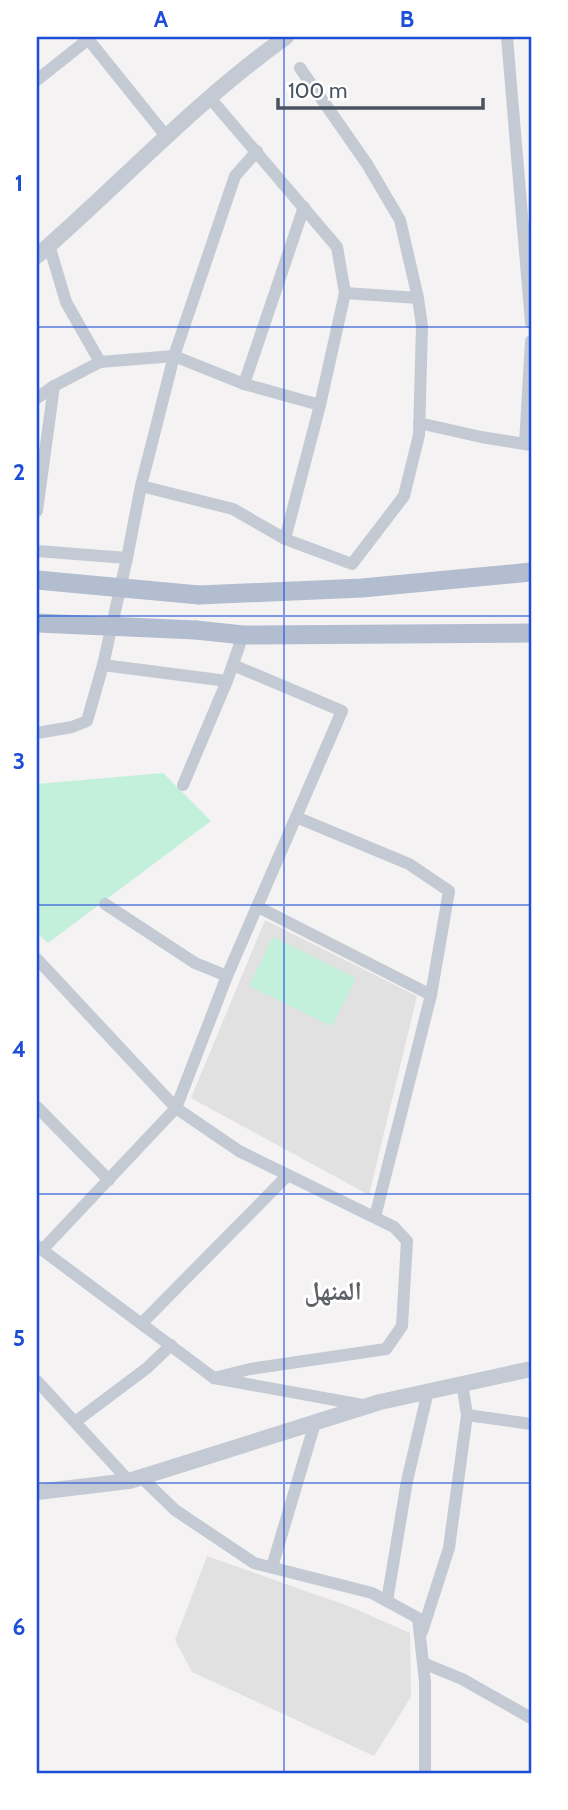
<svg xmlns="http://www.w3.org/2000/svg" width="568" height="1810" viewBox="0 0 568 1810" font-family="Cabin,'Noto Naskh Arabic',sans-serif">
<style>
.education{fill:#e2e1e1}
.green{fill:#c2f0db}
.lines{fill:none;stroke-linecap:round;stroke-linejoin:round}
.minor{stroke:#c3cad3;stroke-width:12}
.tertiary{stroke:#c3cad3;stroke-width:16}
.primary{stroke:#b2bdd0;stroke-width:19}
.primary-bridge{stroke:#b2bdd0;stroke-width:19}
.grid{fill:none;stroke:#1d4ed8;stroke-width:2;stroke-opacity:0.55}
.labels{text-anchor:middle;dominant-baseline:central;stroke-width:6;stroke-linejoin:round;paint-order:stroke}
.neighbourhood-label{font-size:26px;font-weight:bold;fill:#5e6167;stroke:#fff}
.neatline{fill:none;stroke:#1d4ed8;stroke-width:2.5}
.grid-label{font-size:23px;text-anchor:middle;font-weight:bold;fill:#1d4ed8}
</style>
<rect width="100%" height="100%" fill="#f4f2f2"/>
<g class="education">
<polygon points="265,920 417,996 369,1195 191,1098"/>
<polygon points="207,1556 351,1607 410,1633 411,1697 374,1756 192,1672 175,1640"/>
</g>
<g class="green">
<polygon points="163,773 211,821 48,943 37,933 37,784"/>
<polygon points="273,937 356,978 332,1026 249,986"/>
</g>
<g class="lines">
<g class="minor">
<polyline points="507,37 531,323"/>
<polyline points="88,39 166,136"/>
<polyline points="37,80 91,37"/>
<polyline points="210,98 337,247 345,293 320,405 285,539"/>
<polyline points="49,245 66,302 100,362"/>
<polyline points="345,293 418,298"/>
<polyline points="244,384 304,207"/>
<polyline points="37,398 54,386 100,362 174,356 244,384 320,405"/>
<polyline points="419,423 481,437 531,445"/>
<polyline points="525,444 531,341"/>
<polyline points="141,486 233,509 285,539 352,564 404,496 419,435 422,326 418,298 400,220 367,164 300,68"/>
<polyline points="37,511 54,386"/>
<polyline points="37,551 127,558 141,486 174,356 235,176 257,151"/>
<polyline points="103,665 127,558"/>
<polyline points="37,733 72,727 87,721 103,665 227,681"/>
<polyline points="183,785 227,681 243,635"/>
<polyline points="296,817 409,864 449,891 431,995 375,1217"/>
<polyline points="105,904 195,963 227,976"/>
<polyline points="258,907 431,995"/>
<polyline points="37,959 176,1108 239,1151 394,1227 407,1241 402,1326 386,1349 250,1369 214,1378"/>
<polyline points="37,1107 109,1180"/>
<polyline points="37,1246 214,1378 368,1406"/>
<polyline points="43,1249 176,1108 227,976 342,711 233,665"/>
<polyline points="142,1323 288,1175"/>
<polyline points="37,1381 129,1481"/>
<polyline points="467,1415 531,1424"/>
<polyline points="75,1422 147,1368 171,1345"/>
<polyline points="141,1477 175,1510 254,1563 372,1593 418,1618 425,1682 425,1773"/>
<polyline points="272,1567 315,1423"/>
<polyline points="387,1601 407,1481 428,1391"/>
<polyline points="422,1632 449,1548 467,1415 462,1383"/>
<polyline points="423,1663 462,1679 531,1718"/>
</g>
<g class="tertiary">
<path d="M 37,256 C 120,184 196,101 286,37"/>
<polyline points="37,1492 129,1481 380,1402 531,1369"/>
</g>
<g class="primary">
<polyline points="199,595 362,588 531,572"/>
<polyline points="196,630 243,635 531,633"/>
</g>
<g class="primary-bridge">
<polyline points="37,580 199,595"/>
<polyline points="37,623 196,630"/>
</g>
</g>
<path class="grid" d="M 284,37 L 284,1773M 37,327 L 531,327M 37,616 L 531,616M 37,905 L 531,905M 37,1194 L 531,1194M 37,1483 L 531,1483"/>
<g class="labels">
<g class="neighbourhood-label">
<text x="333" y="1291">المنهل</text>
</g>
</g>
<rect width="568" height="1810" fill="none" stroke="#ffffff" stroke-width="77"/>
<path d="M278 98v10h205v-10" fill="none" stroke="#495260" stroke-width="3.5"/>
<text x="288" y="98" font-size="21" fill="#495260" stroke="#ffffff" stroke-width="5" paint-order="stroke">100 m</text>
<rect x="38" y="38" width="492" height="1734" class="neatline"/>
<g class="grid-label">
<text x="161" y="27">A</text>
<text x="407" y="27">B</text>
<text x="19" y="191">1</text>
<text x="19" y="480">2</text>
<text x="19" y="769">3</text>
<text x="19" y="1057">4</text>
<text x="19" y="1346">5</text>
<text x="19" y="1635">6</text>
</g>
</svg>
